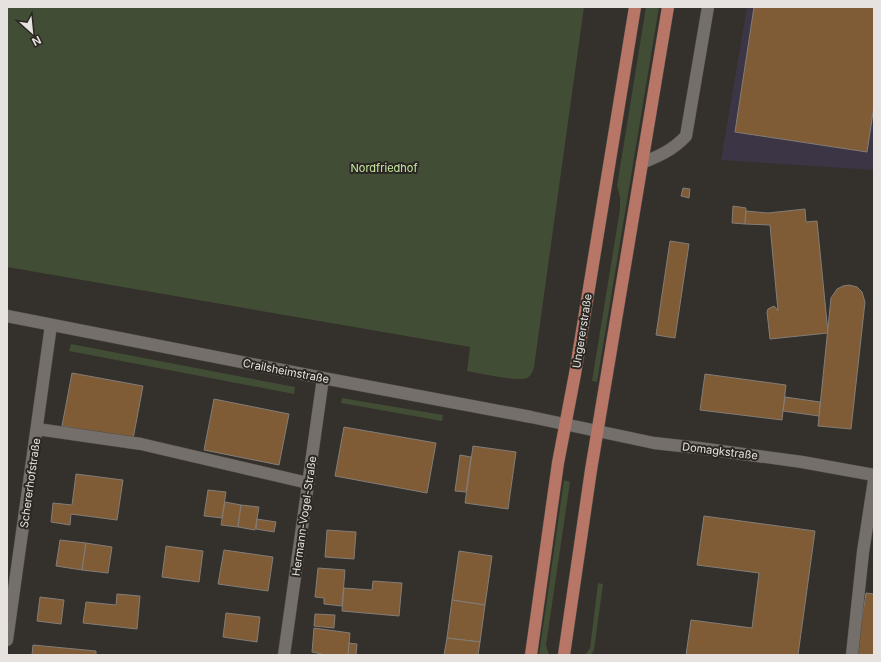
<svg xmlns="http://www.w3.org/2000/svg" width="881" height="662" viewBox="0 0 881 662" font-family="Inter,sans-serif">
<style>
.commercial{fill:#3c3545}
.green{fill:#414d34}
.building{fill:#7f5c36;stroke:#837d78}
.lines{fill:none;stroke-linecap:round;stroke-linejoin:round}
.minor-casing{stroke:#504d49;stroke-width:13}
.major-casing{stroke:#504d49;stroke-width:13}
.minor{stroke:#746f6a;stroke-width:12}
.major{stroke:#b87666;stroke-width:12}
.labels{text-anchor:middle;dominant-baseline:central;stroke-width:4;stroke-linejoin:round;paint-order:stroke}
.park-label{font-size:11px;fill:#c9eba4;stroke:#2a2622}
.street-label{font-size:11px;fill:#e5e2df;stroke:#2a2622}
</style>
<rect width="100%" height="100%" fill="#34302b"/>
<polygon class="commercial" points="747,7 874,7 874,170 721,160"/>
<g class="green">
<path d="M 7,7 L 584,7 L 534,367 C 533,371 531,376 527,378 C 519,382 478,373 467,371 L 470,347 L 7,267 Z"/>
<polygon points="646,7 659,7 597,382 592,381 620,209 620,197 617,186"/>
<polygon points="71,344 295,387 294,394 69,351"/>
<polygon points="342,398 443,415 442,421 341,403"/>
<polygon points="564,480 570,482 546,645 549,655 539,655"/>
<polygon points="598,583 603,584 594,650 591,655 585,655 590,648"/>
</g>
<g class="building">
<polygon points="754,7 874,7 874,106 867,152 735,132"/>
<polygon points="683,188 690,189 689,198 681,196"/>
<polygon points="733,206 746,208 745,224 732,223"/>
<polygon points="805,209 806,222 817,221 828,333 770,339 767,312 768,309 774,306 776,308 778,311 770,225 745,224 746,211 768,213"/>
<polygon points="670,241 689,244 675,338 656,335"/>
<polygon points="849,285 857,287 862,292 865,302 851,429 818,426 831,298 837,289 843,286"/>
<polygon points="72,373 143,386 133,439 62,426"/>
<polygon points="705,374 786,385 782,420 700,410"/>
<polygon points="785,397 820,402 819,416 783,411"/>
<polygon points="214,399 289,414 279,465 204,450"/>
<polygon points="344,427 436,443 427,493 335,476"/>
<polygon points="473,446 516,452 508,509 465,503"/>
<polygon points="460,455 471,457 466,492 455,491"/>
<polygon points="76,474 123,480 117,520 71,514 70,525 51,522 53,503 72,505"/>
<polygon points="208,490 226,492 222,518 204,516"/>
<polygon points="225,502 241,505 238,527 221,525"/>
<polygon points="241,505 259,507 255,530 238,527"/>
<polygon points="704,516 815,531 798,655 686,655 691,620 752,628 759,573 697,565"/>
<polygon points="257,519 276,522 274,532 256,529"/>
<polygon points="327,530 356,532 354,559 325,557"/>
<polygon points="60,540 86,543 82,570 56,566"/>
<polygon points="86,543 112,547 108,573 82,570"/>
<polygon points="166,546 203,551 199,582 162,577"/>
<polygon points="224,550 273,557 268,591 218,584"/>
<polygon points="459,551 492,556 485,605 452,600"/>
<polygon points="318,568 345,570 342,606 324,604 324,598 315,597"/>
<polygon points="373,581 402,583 399,616 342,611 344,588 372,590"/>
<polygon points="866,593 874,594 874,655 856,655"/>
<polygon points="117,594 140,596 137,629 83,623 86,602 116,605"/>
<polygon points="40,597 64,600 61,624 37,621"/>
<polygon points="452,600 485,605 480,642 447,638"/>
<polygon points="226,613 260,617 257,642 223,637"/>
<polygon points="315,614 335,615 334,628 314,626"/>
<polygon points="314,628 350,633 348,655 322,655 322,654 312,652"/>
<polygon points="447,638 480,642 478,655 444,655"/>
<polygon points="349,643 357,644 356,655 348,655"/>
<polygon points="33,645 96,651 96,655 32,655"/>
</g>
<g class="lines">
<defs>
<g id="minor">
<path d="M 642,163 C 659,156 673,150 686,136 L 708,7"/>
<polyline points="7,316 323,378 531,417 654,443 699,448 802,462 874,475"/>
<polyline points="37,429 141,444 308,483"/>
<polyline points="7,640 51,325"/>
<polyline points="284,655 323,378"/>
<polyline points="852,655 863,552 874,480"/>
</g>
<g id="major">
<polyline points="531,655 558,463 575,374 635,7"/>
<polyline points="564,655 591,470 668,7"/>
</g>
</defs>
<use href="#minor" class="minor-casing"/>
<use href="#major" class="major-casing"/>
<use href="#minor" class="minor"/>
<use href="#major" class="major"/>
</g>
<g class="labels">
<g class="park-label">
<text x="384" y="168">Nordfriedhof</text>
</g>
<g class="street-label">
<text transform="translate(582 331) rotate(-81)">Ungererstraße</text>
<text transform="translate(286 371) rotate(11)">Crailsheimstraße</text>
<text transform="translate(720 451) rotate(7)">Domagkstraße</text>
<text transform="translate(30 483) rotate(-82)">Schererhofstraße</text>
<text transform="translate(304 516) rotate(-82)">Hermann-Vogel-Straße</text>
</g>
</g>
<rect width="881" height="662" fill="none" stroke="#e5e2df" stroke-width="16"/>
<g transform="translate(32 32) rotate(153)" stroke="#2a2622" stroke-width="3" paint-order="stroke">
<path d="M0-3L7 15L0 10L-7 15Z" fill="#e5e2df"/>
<text y="-6" font-size="11" font-weight="bold" text-anchor="middle" fill="#e5e2df">N</text>
</g>
</svg>
